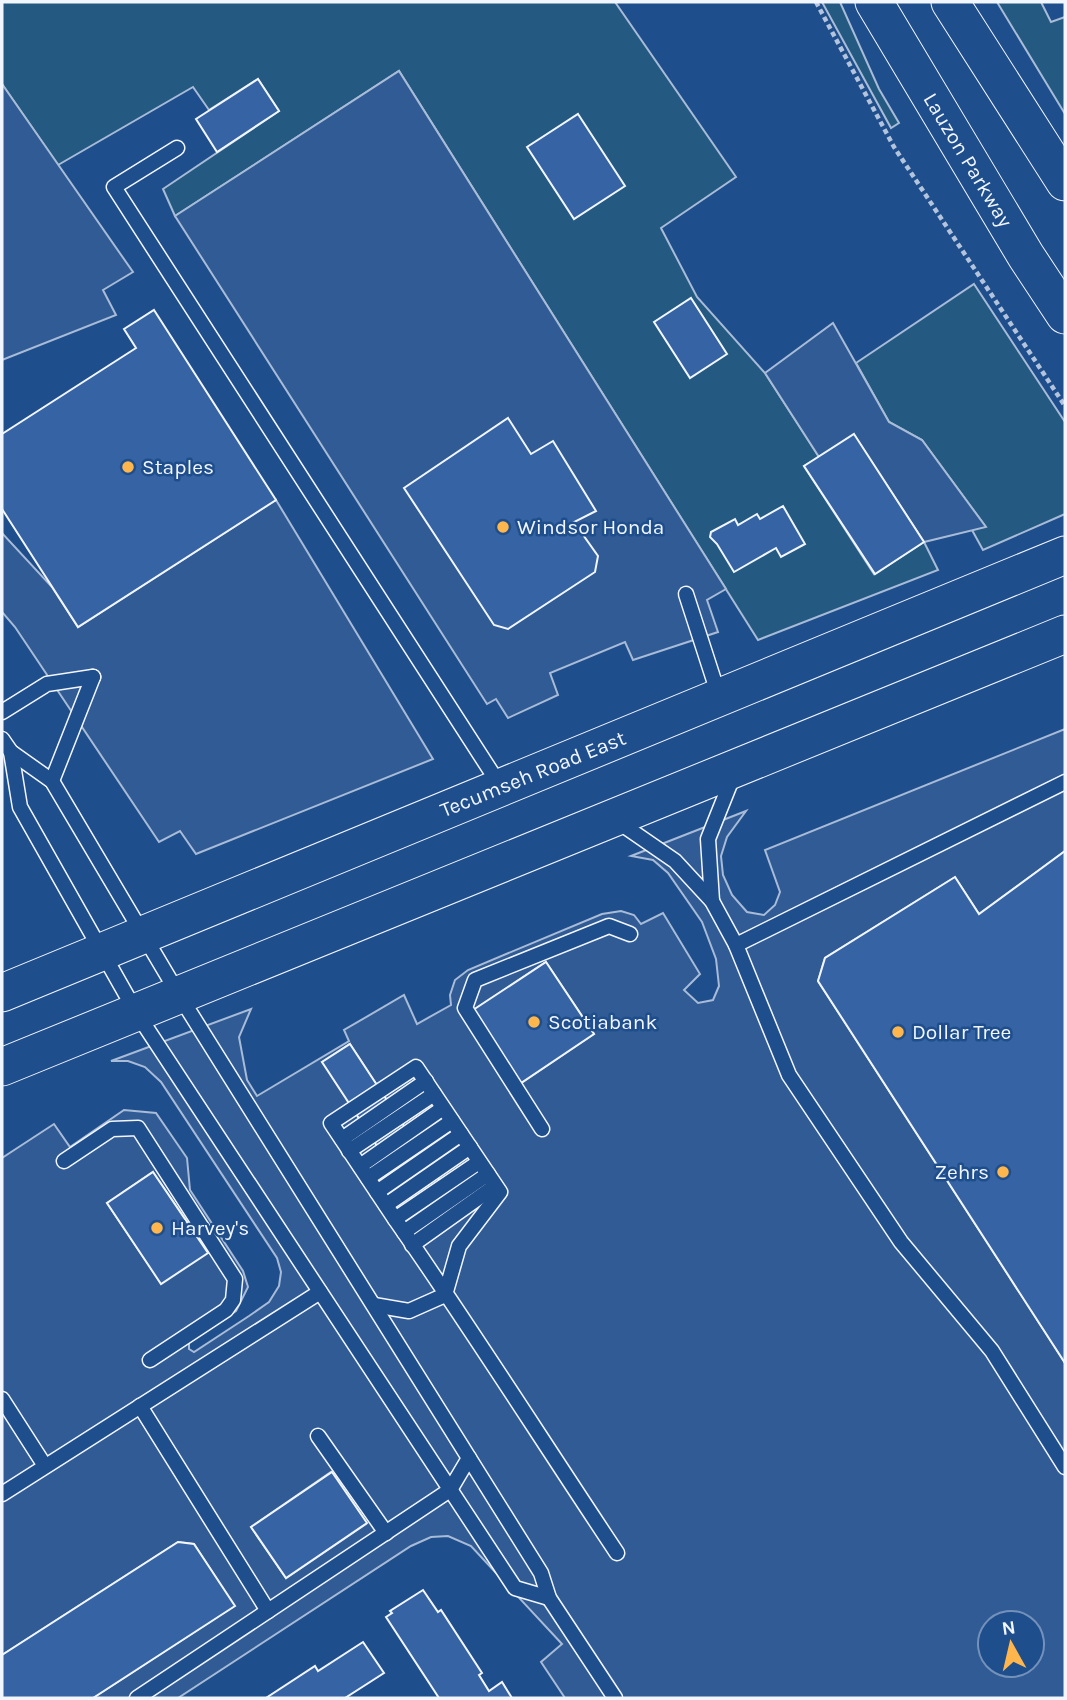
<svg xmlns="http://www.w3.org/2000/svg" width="1067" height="1700" viewBox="0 0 1067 1700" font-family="Karla,sans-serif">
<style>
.green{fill:#245a82;stroke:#a8bbd7;stroke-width:2}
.parking{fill:#305b95;stroke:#a8bbd7;stroke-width:2;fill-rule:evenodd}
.building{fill:#3563a3;stroke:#f2f6ff;stroke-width:2}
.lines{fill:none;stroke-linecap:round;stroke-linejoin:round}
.service-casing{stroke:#f2f6ff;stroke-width:17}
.secondary-casing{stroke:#f2f6ff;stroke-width:39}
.path{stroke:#b3c4dc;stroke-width:4.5;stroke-dasharray:5 3.5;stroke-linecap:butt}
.service{stroke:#1f4e8c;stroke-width:14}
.secondary{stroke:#1f4e8c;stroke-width:37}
.poi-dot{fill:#ffb74d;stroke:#1f4e8c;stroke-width:2.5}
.labels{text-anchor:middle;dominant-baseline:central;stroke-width:5;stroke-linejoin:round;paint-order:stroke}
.street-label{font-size:21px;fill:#f2f6ff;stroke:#1f4e8c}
.poi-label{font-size:21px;fill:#f2f6ff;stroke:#1f4e8c;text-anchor:start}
</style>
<rect width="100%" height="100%" fill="#1f4e8c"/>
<g class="green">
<polygon points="2,2 615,2 736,177 661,228 697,297 765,373 819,457 804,466 874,574 924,542 938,570 758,640 399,71 175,216 163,189 279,111 258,79 209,110 193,87 58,165 2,84"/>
<polygon points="822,2 840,2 879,89 899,123 891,128"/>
<polygon points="997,2 1041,2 1051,22 1065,17 1065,114"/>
<polygon points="974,284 1065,422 1065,514 983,550 972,530 985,526 922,440 889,422 856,363"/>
</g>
<g class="parking">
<polygon points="399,71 726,589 707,600 718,632 633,660 625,642 550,673 558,695 508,718 496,699 487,704 175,216"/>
<polygon points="2,84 133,272 103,290 116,315 2,360"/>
<polygon points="833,323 889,422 922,440 986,527 924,542 854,435 819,457 765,373"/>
<polygon points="276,500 433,759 196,854 180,831 159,842 15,627 2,612 2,533 52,587 78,627"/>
<path d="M 1065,729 L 1065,851 L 979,914 L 955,877 L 825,958 L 818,981 L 1065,1363 L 1065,1698 L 565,1698 L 541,1662 L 562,1644 L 471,1546 L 448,1536 L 431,1537 L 411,1546 L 178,1698 L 93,1698 L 234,1606 L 194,1544 L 178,1542 L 2,1655 L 2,1158 L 54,1124 L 70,1147 L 124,1110 L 156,1113 L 187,1158 L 190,1190 L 243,1271 L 248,1287 L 236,1311 L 189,1341 L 189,1349 L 194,1352 L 249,1316 L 269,1302 L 279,1286 L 281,1272 L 277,1258 L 161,1082 L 145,1067 L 128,1061 L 111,1061 L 251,1009 L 239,1037 L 247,1080 L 257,1096 L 349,1041 L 344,1030 L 404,995 L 417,1024 L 451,1005 L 450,995 L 455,980 L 468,970 L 602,914 L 621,911 L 634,915 L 641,924 L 663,913 L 700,974 L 684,990 L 698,1003 L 713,1000 L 719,986 L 716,959 L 702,922 L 668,873 L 653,860 L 631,856 L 746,811 L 727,837 L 721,856 L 723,875 L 732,895 L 747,912 L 764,915 L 775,905 L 780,892 L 765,850 ZM 546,962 L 594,1034 L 521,1083 L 474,1010 ZM 350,1044 L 463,1216 L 322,1062 ZM 153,1172 L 208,1252 L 161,1283 L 107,1203 ZM 331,1472 L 366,1524 L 286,1578 L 251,1527 ZM 990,1623 L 1032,1623 L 1032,1665 L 990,1665 Z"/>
</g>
<g class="building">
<polygon points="258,79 279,111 217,152 196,119"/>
<polygon points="578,114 625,186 574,219 527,147"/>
<polygon points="691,298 727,354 690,378 654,322"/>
<polygon points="154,310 276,500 78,627 2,509 2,434 136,348 124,329"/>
<polygon points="508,418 531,454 553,441 596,511 574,522 598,556 595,572 508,629 494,625 404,488"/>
<polygon points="854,434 924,542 875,574 804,466"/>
<polygon points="783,506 805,544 781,557 776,548 734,572 717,544 710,537 711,532 735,519 738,525 757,514 760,519"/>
<polygon points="1065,851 1065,1363 818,981 825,958 955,877 979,914"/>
<polygon points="546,962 594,1034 521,1083 473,1010"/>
<polygon points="350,1044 463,1216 436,1236 322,1062"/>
<polygon points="153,1172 208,1253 161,1284 107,1203"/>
<polygon points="332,1472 367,1523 286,1578 251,1527"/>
<polygon points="178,1542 194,1544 235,1606 93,1698 2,1698 2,1655"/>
<polygon points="423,1590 438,1612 441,1610 482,1673 479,1675 489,1691 502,1682 512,1698 439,1698 386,1617 392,1613 390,1611"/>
<polygon points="363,1642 384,1673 345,1698 266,1698 315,1666 318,1671"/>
</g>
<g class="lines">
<defs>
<g id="service">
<polyline points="177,148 114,187 501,787"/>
<polyline points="686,594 719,696"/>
<polyline points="2,712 47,684 93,677"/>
<polyline points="2,739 11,752 52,781 179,995 541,1573 549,1598 615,1698"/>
<polyline points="11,752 20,807 136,1012 515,1588 549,1598"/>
<polyline points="52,781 93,677"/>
<polyline points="617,821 675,861 712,901 736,945 789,1075 901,1242 992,1351 1065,1467"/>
<polyline points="712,901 708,839 734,774"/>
<polyline points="736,945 1065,782"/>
<polyline points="542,1129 465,1008 475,980 609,926 630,934"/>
<polyline points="342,1139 426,1081"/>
<polyline points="349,1151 434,1094"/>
<polyline points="64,1161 112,1129 138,1128 235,1279 233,1300 226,1310 150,1360"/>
<polyline points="360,1166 443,1108"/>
<polyline points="368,1178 452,1121"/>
<polyline points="377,1192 461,1134"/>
<polyline points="386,1205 470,1147"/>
<polyline points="395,1219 479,1162"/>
<polyline points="404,1232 488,1174"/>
<polyline points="412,1245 495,1186"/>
<path d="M 374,1305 L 409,1311 L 445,1295 L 459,1246 L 500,1192 L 416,1067 L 331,1123 L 395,1219 C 471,1328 543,1442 617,1553"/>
<polyline points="2,1399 45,1466"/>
<polyline points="140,1406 268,1611"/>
<polyline points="318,1436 386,1533"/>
<polyline points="2,1494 320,1292"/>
<polyline points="137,1698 450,1490 469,1458"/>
</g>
<g id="secondary">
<polyline points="874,2 1026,256 1065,315"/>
<polyline points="950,2 1065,182"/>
<polyline points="2,993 1065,555"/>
<polyline points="2,1067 1065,634"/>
</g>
</defs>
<use href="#service" class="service-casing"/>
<use href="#secondary" class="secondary-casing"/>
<polyline class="path" points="816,2 894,147 1065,406"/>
<use href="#service" class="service"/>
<use href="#secondary" class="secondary"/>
</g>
<g class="poi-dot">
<circle cx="128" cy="467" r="7"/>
<circle cx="503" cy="527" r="7"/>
<circle cx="534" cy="1022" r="7"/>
<circle cx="898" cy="1032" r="7"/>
<circle cx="1003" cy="1172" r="7"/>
<circle cx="157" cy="1228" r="7"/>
</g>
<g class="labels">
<g class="street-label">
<text transform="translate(968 160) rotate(59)">Lauzon Parkway</text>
<text transform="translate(533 774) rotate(-22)">Tecumseh Road East</text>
</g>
<g class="poi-label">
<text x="142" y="467">Staples</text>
<text x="517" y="527">Windsor Honda</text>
<text x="548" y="1022">Scotiabank</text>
<text x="912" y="1032">Dollar Tree</text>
<text x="989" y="1172" text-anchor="end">Zehrs</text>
<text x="171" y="1228">Harvey's</text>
</g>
</g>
<rect width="1067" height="1700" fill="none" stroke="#f2f6ff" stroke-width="7"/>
<g transform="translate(1011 1644) rotate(352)"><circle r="33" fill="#1f4e8c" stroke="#7391ba" stroke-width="2"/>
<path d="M0-5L12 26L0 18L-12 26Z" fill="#ffb74d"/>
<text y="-10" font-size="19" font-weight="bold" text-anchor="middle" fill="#f2f6ff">N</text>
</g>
</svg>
